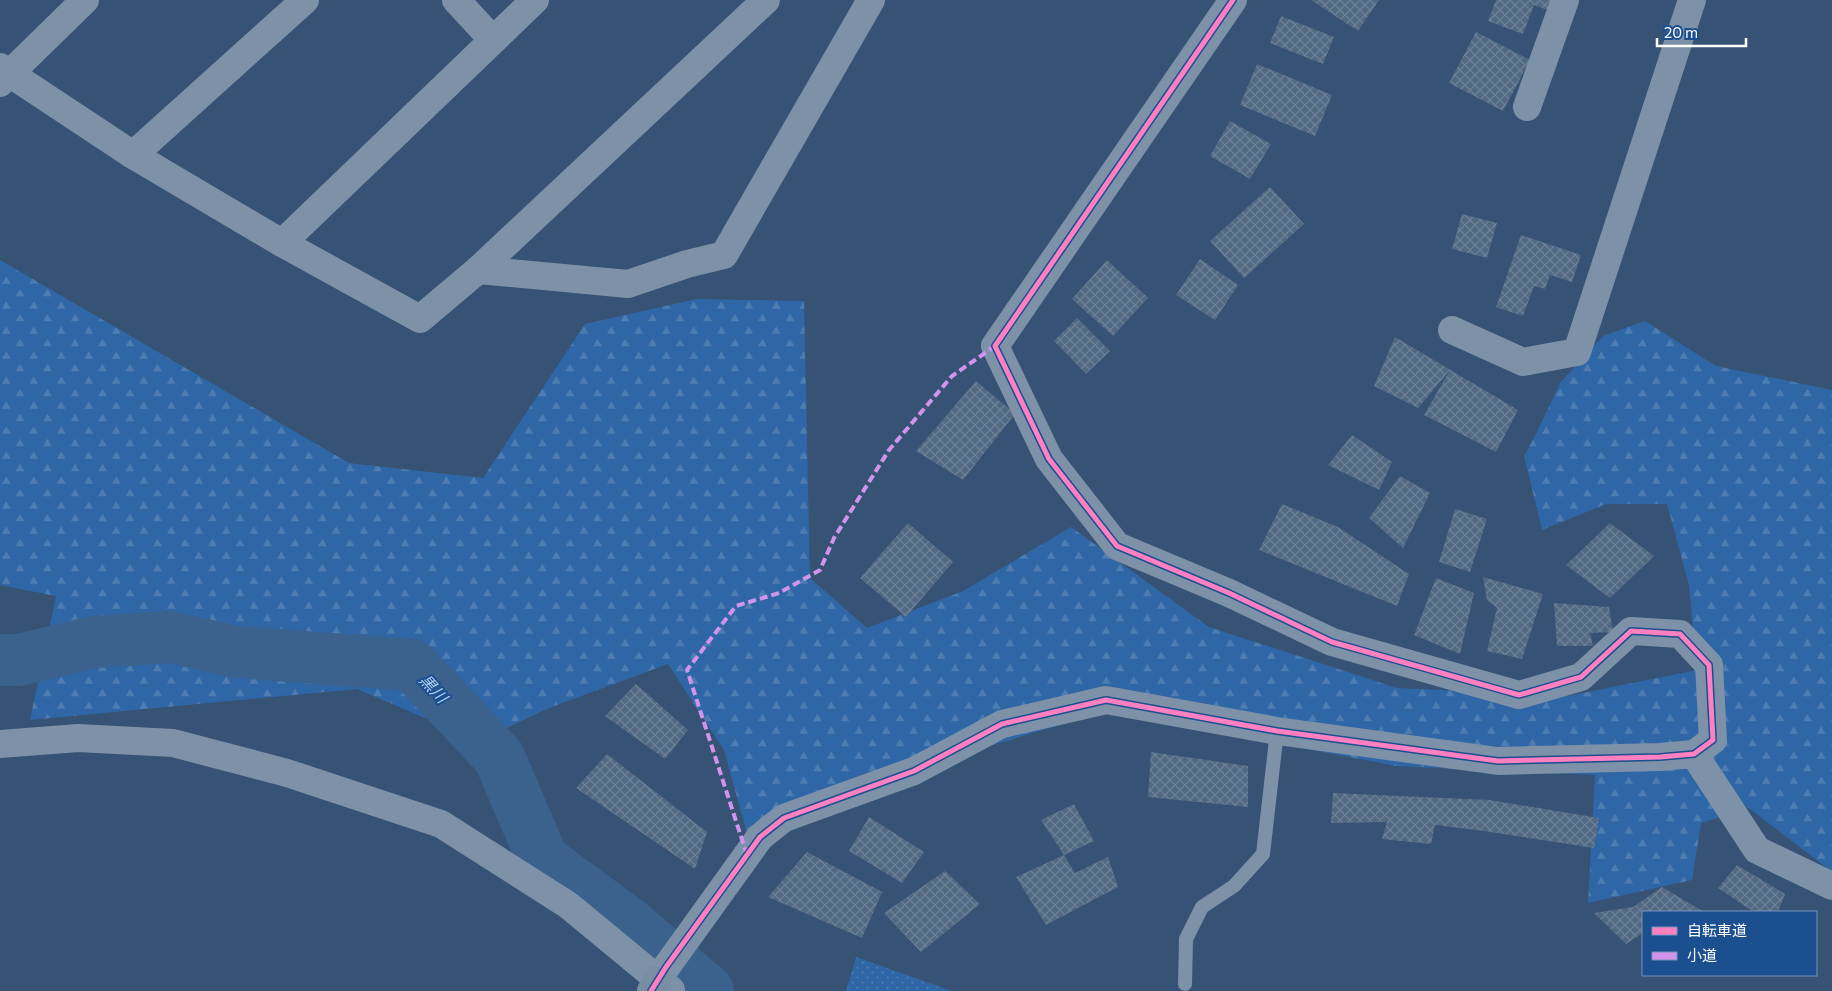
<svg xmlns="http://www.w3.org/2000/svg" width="1832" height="991" viewBox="0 0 1832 991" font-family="Commissioner,'Noto Sans JP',sans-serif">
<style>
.grass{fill:url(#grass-dots)}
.forest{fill:url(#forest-firs)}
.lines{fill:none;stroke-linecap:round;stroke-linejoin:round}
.river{stroke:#3b618d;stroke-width:52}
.building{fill:url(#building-cross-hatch)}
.lane{stroke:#7d92a8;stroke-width:14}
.street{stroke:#7d92a8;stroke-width:28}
.secondary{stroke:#798da4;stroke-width:28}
.quiet{stroke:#d193ec;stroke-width:4;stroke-dasharray:8 4;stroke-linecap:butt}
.cycleway-casing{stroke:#1b4f8f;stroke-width:8}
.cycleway{stroke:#ff80c0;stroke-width:5}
.labels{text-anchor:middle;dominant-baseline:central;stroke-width:4;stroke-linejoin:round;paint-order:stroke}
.water-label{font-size:16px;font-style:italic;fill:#b5d3f5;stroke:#1b4f8f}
</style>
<defs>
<pattern id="grass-dots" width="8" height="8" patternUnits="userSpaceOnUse" patternTransform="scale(1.25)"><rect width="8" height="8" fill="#2f66a5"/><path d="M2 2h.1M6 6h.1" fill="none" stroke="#4e7db2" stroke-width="1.8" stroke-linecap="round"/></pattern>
<pattern id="forest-firs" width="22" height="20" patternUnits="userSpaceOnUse" patternTransform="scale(1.25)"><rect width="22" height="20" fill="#2f66a5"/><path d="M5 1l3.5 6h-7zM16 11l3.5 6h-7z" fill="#4e7db2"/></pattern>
<pattern id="building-cross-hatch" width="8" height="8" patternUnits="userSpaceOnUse" patternTransform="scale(1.25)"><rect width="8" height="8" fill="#526984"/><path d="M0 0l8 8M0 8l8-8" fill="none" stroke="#6c8096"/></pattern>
</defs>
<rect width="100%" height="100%" fill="#365274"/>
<polygon class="grass" points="856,957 952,991 846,991"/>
<polygon class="forest" points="0,260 349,463 483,478 585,324 696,299 804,301 810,578 867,628 963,591 1071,527 1209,627 1397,688 1568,696 1697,670 1689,585 1667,504 1606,504 1542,530 1524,456 1536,434 1560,383 1603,336 1645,321 1716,366 1832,390 1832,872 1749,808 1701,823 1692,880 1588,903 1595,775 1396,766 1246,737 1117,708 770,811 747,834 724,750 668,664 549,708 479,741 357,689 30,720 56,596 0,585"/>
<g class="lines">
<polyline class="river" points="0,660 19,660 94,642 171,637 236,652 412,665 499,757 543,860 630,924 708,991"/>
</g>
<g class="building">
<polygon points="1311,0 1379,0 1358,31"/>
<polygon points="1496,0 1556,0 1552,12 1534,5 1523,34 1488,21"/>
<polygon points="1281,16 1334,37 1323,64 1270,43"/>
<polygon points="1476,32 1530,60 1503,111 1449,83"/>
<polygon points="1257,64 1332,95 1315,136 1240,105"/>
<polygon points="1230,121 1271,144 1250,179 1210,156"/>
<polygon points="1270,187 1304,224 1244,278 1210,241"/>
<polygon points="1462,214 1497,223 1487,258 1452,249"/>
<polygon points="1521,235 1581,255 1572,282 1550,275 1545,289 1534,286 1523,316 1496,307"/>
<polygon points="1200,259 1238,285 1215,320 1176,295"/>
<polygon points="1107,260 1148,298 1113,336 1072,299"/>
<polygon points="1077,318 1110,351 1086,374 1054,341"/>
<polygon points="1395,337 1518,410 1496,452 1424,415 1450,370 1418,408 1374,386"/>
<polygon points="976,381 1015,414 963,480 916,451"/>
<polygon points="1352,435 1392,462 1379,490 1328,465"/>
<polygon points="1400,476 1430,493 1403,548 1369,518"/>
<polygon points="1282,504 1338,527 1409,574 1397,606 1259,550"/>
<polygon points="1455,509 1487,519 1470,572 1439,562"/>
<polygon points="908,523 953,562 906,617 860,578"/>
<polygon points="1610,523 1654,556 1610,598 1566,565"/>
<polygon points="1483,577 1543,594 1522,659 1487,651 1497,608 1487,600"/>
<polygon points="1436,578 1474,593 1460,654 1414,635"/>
<polygon points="1554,603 1609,607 1613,632 1590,633 1593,646 1557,646"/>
<polygon points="636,684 688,730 665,759 605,716"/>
<polygon points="1151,752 1248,766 1248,807 1148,797"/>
<polygon points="607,754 707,832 695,869 576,788"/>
<polygon points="1333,793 1490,800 1599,818 1594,848 1484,831 1435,825 1431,844 1382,839 1387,822 1331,823"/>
<polygon points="1074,804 1094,841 1064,855 1075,873 1108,857 1118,887 1046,925 1016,877 1064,855 1041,820"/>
<polygon points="869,817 924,852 902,883 849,851"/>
<polygon points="807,852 882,892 862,938 768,897"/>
<polygon points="1737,865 1785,894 1778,912 1754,912 1718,888"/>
<polygon points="945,871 980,904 921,952 884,913"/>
<polygon points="1662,887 1704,912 1643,912 1643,933 1626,944 1594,913 1633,907"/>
</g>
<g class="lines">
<polyline class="lane" points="1185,984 1186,939 1202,907 1234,886 1263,854 1277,731"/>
<g class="street">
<polyline points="456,0 493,40"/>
<polyline points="0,67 133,155 282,243 420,319 478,270 628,284 687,264 724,255 871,0"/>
<polyline points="0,83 85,0"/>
<polyline points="1527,107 1565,0"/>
<polyline points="133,155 305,0"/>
<polyline points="282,243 535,0"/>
<polyline points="478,270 766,0"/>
<polyline points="1452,330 1523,362 1577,352 1692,0"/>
<polyline points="0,744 78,738 173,743 287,773 441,824 568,905 671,990"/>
<polyline points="1694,754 1757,850 1832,886"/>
<polyline points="657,980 760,837 784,818 914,771 1002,724 1106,700 1277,731 1498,761 1660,757 1694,754 1713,740 1709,665 1680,634 1631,631 1581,677 1519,695 1332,642 1229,593 1117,546 1049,459 995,346 1233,0"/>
</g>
<polyline class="secondary" points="651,991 657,980"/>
<polyline class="quiet" points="747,855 687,670 736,606 779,593 820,570 834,538 889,450 952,376 995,346"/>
<defs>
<polyline id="cycleway" points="651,991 666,967 760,837 784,818 914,771 1002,724 1106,700 1277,731 1498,761 1660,757 1694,754 1713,740 1709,665 1680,634 1631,631 1581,677 1519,695 1332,642 1229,593 1117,546 1049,459 995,346 1233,0"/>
</defs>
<use href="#cycleway" class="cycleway-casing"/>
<use href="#cycleway" class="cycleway"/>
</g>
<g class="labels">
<g class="water-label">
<text transform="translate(434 688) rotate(47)">黒川</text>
</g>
</g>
<rect x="1642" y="911" width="175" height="65" fill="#1b4f8f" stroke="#7695bc"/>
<rect x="1652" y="927" width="25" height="8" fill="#ff80c0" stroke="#7695bc"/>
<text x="1687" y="936" font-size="15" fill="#ffffff">自転車道</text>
<rect x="1652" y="952" width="25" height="8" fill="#d193ec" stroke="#7695bc"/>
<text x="1687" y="961" font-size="15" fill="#ffffff">小道</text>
<path d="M1657 38v8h89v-8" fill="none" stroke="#ffffff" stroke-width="2.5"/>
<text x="1664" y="38" font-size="15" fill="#ffffff" stroke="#1b4f8f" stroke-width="4" paint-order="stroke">20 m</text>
</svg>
